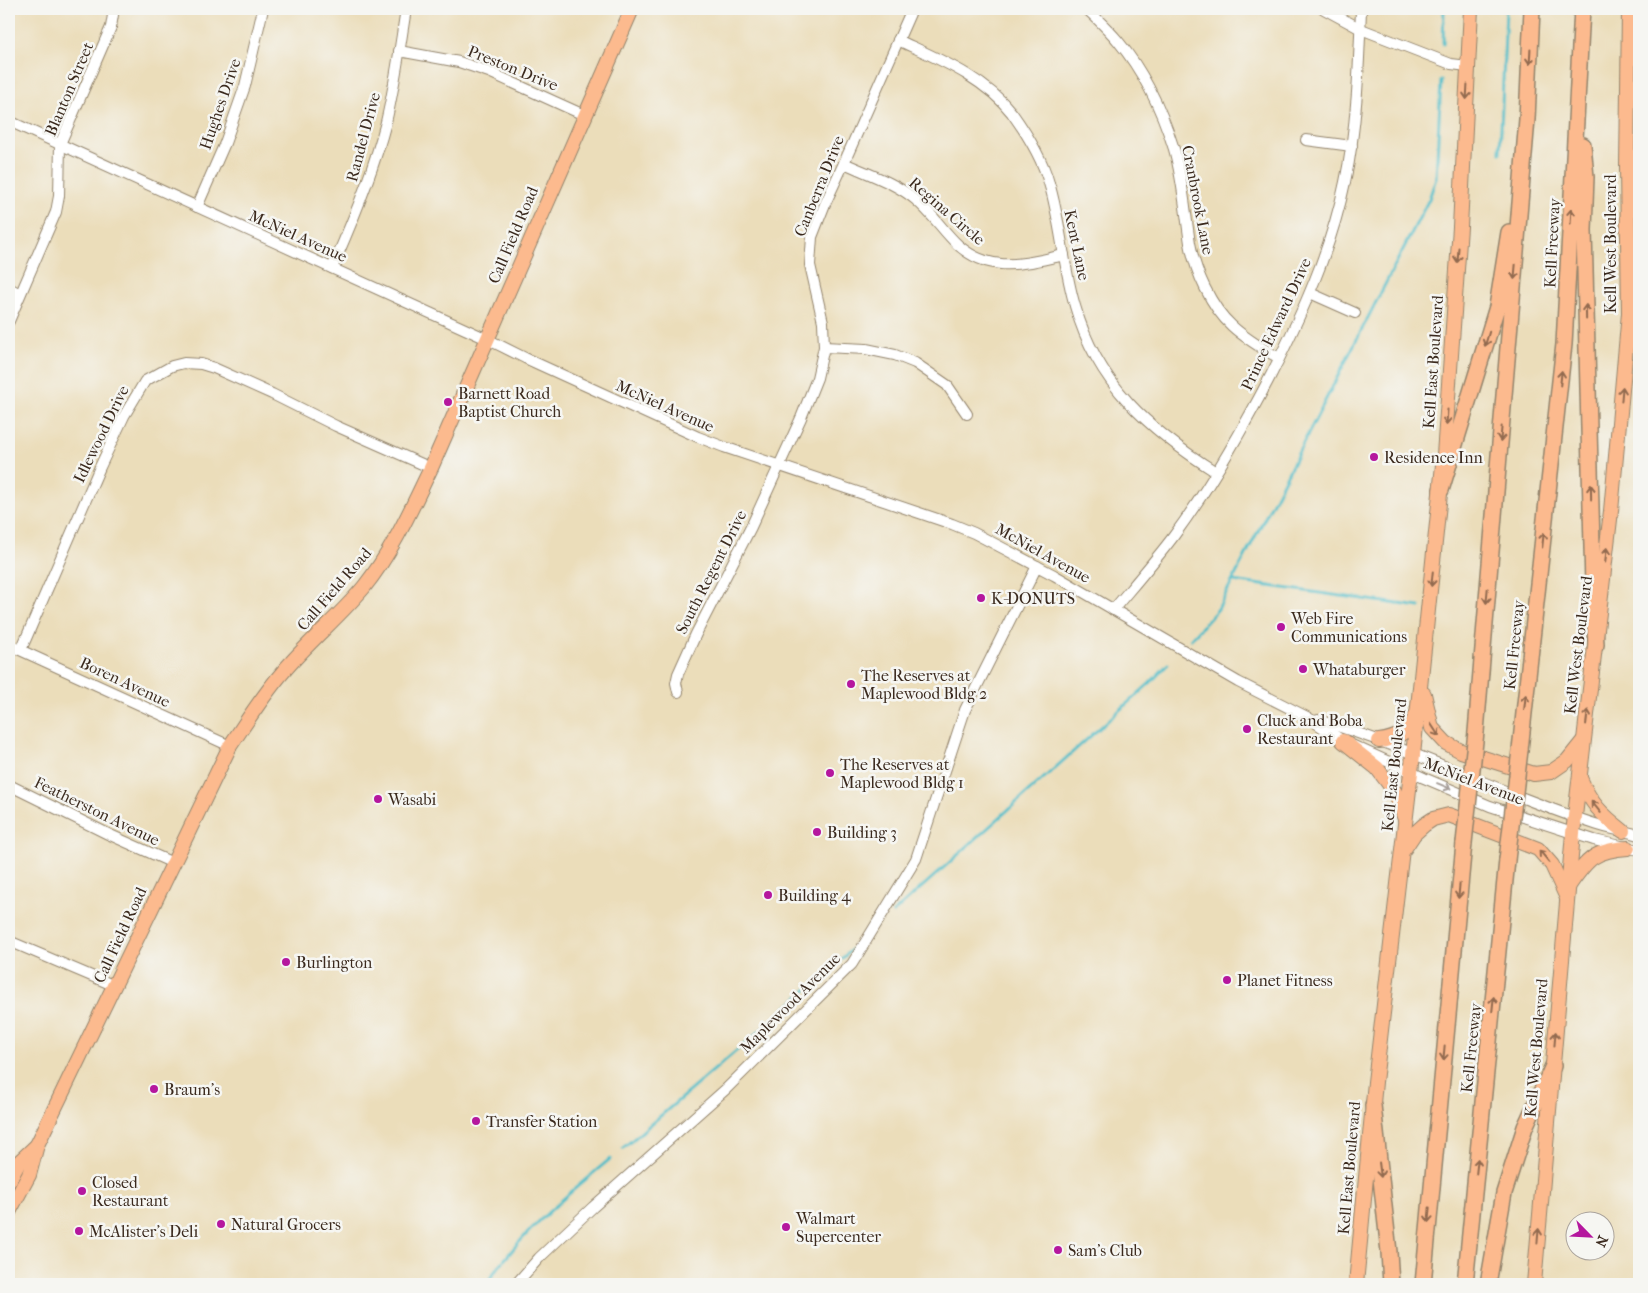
<svg xmlns="http://www.w3.org/2000/svg" width="1648" height="1293" viewBox="0 0 1648 1293" font-family="'IM FELL French Canon',serif">
<style>
.lines{fill:none;stroke-linecap:round;stroke-linejoin:round}
.stream{stroke:#4ebcc7;stroke-width:3}
.minor-casing{stroke:#93846c;stroke-width:12}
.major-casing{stroke:#93846c;stroke-width:16}
.highway-casing{stroke:#93846c;stroke-width:18}
.minor{stroke:#fff;stroke-width:10}
.major{stroke:#fcba8e;stroke-width:14}
.highway{stroke:#fcba8e;stroke-width:15}
.highway-bridge-casing{stroke:#93846c;stroke-width:18;stroke-linecap:butt}
.highway-bridge{stroke:#fcba8e;stroke-width:15}
.oneway{stroke:#926b50}
.oneway2{stroke:#a79f9a}
.poi-dot{fill:#b5179e;stroke:#f6f6f2;stroke-width:2}
.labels{text-anchor:middle;dominant-baseline:central;stroke-width:5;stroke-linejoin:round;paint-order:stroke}
.street-label{font-size:16px;fill:#3b2a1e;stroke:#f6f6f2}
.poi-label{font-size:16px;fill:#3b2a1e;stroke:#f6f6f2;text-anchor:start}
</style>
<rect width="100%" height="100%" fill="#f6f6f2"/>
<filter id="ink" filterUnits="userSpaceOnUse"><feTurbulence type="fractalNoise" baseFrequency=".02" numOctaves="2"/><feDisplacementMap in="SourceGraphic" scale="10" xChannelSelector="R" yChannelSelector="G"/><feConvolveMatrix kernelMatrix="1 2 1 2 8 2 1 2 1" color-interpolation-filters="sRGB"/></filter>
<filter id="wash" filterUnits="userSpaceOnUse"><feTurbulence type="fractalNoise" baseFrequency=".0096" numOctaves="4" result="noise"/><feDisplacementMap in="SourceGraphic" scale="20" xChannelSelector="R" yChannelSelector="G"/><feGaussianBlur stdDeviation="1.12" result="paint"/><feColorMatrix in="noise" values="0 0 0 0 0 0 0 0 0 0 0 0 0 0 0 0 0 1.4 0 .05"/><feComposite in="paint" operator="in"/></filter>
<g filter="url(#wash)">
<rect width="100%" height="100%" fill="#ebddba"/>
<g class="lines">
<g class="stream">
<polyline points="1443,44 1444,9"/>
<polyline points="1500,153 1506,9"/>
<polyline points="1233,581 1420,607"/>
<polyline points="1191,639 1218,609 1429,199 1436,178 1441,80"/>
<polyline points="893,913 1150,683 1168,664"/>
<polyline points="623,1148 784,1010 856,946"/>
<path d="M 487,1284 C 491,1275 499,1267 505,1259 C 535,1221 573,1190 610,1159"/>
</g>
</g>
</g>
<g filter="url(#ink)">
<g class="lines">
<defs>
<g id="minor">
<path d="M 1087,9 C 1097,19 1109,30 1118,41 C 1144,72 1162,111 1174,149 C 1183,180 1185,211 1190,243 C 1195,271 1211,307 1232,326 C 1246,339 1263,349 1279,358"/>
<polyline points="1324,9 1361,29 1451,64 1468,66"/>
<path d="M 898,40 C 938,59 984,77 1012,113 C 1027,134 1042,158 1049,183 C 1061,222 1063,266 1075,306 C 1097,384 1149,430 1216,472"/>
<polyline points="399,51 459,62 489,72 584,115"/>
<polyline points="9,121 487,339 525,358 698,437 724,447 952,524 974,533 1054,575 1238,682 1307,717 1343,741 1424,778 1490,806 1594,840 1639,850"/>
<polyline points="1306,140 1352,146"/>
<path d="M 844,163 C 868,174 896,183 916,200 C 932,213 943,231 958,245 C 992,275 1025,263 1064,255"/>
<polyline points="197,207 225,143 245,86 263,9"/>
<path d="M 332,268 C 353,221 373,172 386,122 C 395,85 400,46 406,9"/>
<polyline points="9,288 20,294"/>
<polyline points="1310,293 1355,313"/>
<polyline points="9,321 56,212 59,196 60,144 111,27 114,9"/>
<polyline points="824,347 866,349 895,355 915,363 947,385 967,414"/>
<path d="M 1113,610 C 1133,586 1154,562 1173,537 C 1210,487 1242,431 1271,375 C 1302,314 1331,250 1345,182 C 1357,127 1359,65 1361,9"/>
<polyline points="9,645 230,746"/>
<polyline points="21,650 100,467 124,416 145,381 172,366 184,363 201,364 214,368 272,394 336,426 431,468"/>
<polyline points="678,692 676,683 678,674 696,634 751,527 801,418 817,378 824,347 823,322 810,265 812,237 825,204 844,163 912,9"/>
<path d="M 1318,720 C 1412,748 1501,794 1595,824 C 1609,829 1625,831 1639,835"/>
<polyline points="9,785 108,834 173,863"/>
<polyline points="9,941 115,986"/>
<polyline points="516,1284 539,1258 593,1207 726,1089 852,964 916,859 965,710 1037,566"/>
</g>
<g id="major">
<polyline points="1424,694 1432,728 1446,743 1461,751 1534,774 1551,772 1567,761 1583,741"/>
<polyline points="1343,741 1377,768 1395,792 1405,819"/>
<path d="M 1379,741 C 1396,739 1410,732 1416,715"/>
<path d="M 1580,778 C 1591,804 1601,814 1623,831"/>
<polyline points="1404,849 1414,834 1424,825 1433,819 1449,815 1538,849 1552,865 1567,898"/>
<path d="M 1568,887 C 1587,860 1593,850 1628,848"/>
<polyline points="9,1181 19,1162 37,1145"/>
<path d="M 9,1212 L 29,1175 L 37,1145 L 230,746 C 247,721 263,695 283,672 C 308,642 339,617 364,587 C 393,551 411,509 431,468 L 632,9"/>
<polyline points="1356,1284 1375,1082 1413,755 1444,455 1460,227 1471,9"/>
<polyline points="1534,1284 1573,833 1611,511 1629,313 1627,167 1629,9"/>
</g>
<g id="highway">
<polyline points="1583,145 1586,177 1584,230 1593,586 1596,645"/>
<polyline points="1441,490 1497,307 1509,232"/>
<polyline points="1476,732 1527,119 1532,9"/>
<polyline points="1520,750 1564,344 1582,9"/>
<polyline points="1373,1105 1389,1252 1391,1284"/>
<polyline points="1423,1284 1464,843"/>
<polyline points="1465,1284 1507,860"/>
<polyline points="1488,1284 1504,1193 1525,1127 1553,1066"/>
</g>
</defs>
<use href="#minor" class="minor-casing"/>
<use href="#major" class="major-casing"/>
<use href="#highway" class="highway-casing"/>
<use href="#minor" class="minor"/>
<use href="#major" class="major"/>
<use href="#highway" class="highway"/>
<defs>
<g id="highway-bridge">
<polyline points="1464,843 1476,732"/>
<polyline points="1507,860 1520,750"/>
</g>
</defs>
<use href="#highway-bridge" class="highway-bridge-casing"/>
<use href="#highway-bridge" class="highway-bridge"/>
</g>
<defs><path id="oneway-shaft" d="M-6 0H5M1.5-3L5.5 0L1.5 3" fill="none" stroke-width="1.6" stroke-linecap="round" stroke-linejoin="round" transform="scale(1.25)"/></defs>
<g class="oneway">
<use href="#oneway-shaft" transform="translate(1530 57) rotate(93)"/>
<use href="#oneway-shaft" transform="translate(1467 92) rotate(93)"/>
<use href="#oneway-shaft" transform="translate(1571 216) rotate(-87)"/>
<use href="#oneway-shaft" transform="translate(1458 255) rotate(94)"/>
<use href="#oneway-shaft" transform="translate(1515 272) rotate(95)"/>
<use href="#oneway-shaft" transform="translate(1586 312) rotate(-91)"/>
<use href="#oneway-shaft" transform="translate(1487 339) rotate(107)"/>
<use href="#oneway-shaft" transform="translate(1561 378) rotate(-84)"/>
<use href="#oneway-shaft" transform="translate(1622 394) rotate(-85)"/>
<use href="#oneway-shaft" transform="translate(1447 417) rotate(94)"/>
<use href="#oneway-shaft" transform="translate(1501 434) rotate(95)"/>
<use href="#oneway-shaft" transform="translate(1591 492) rotate(-91)"/>
<use href="#oneway-shaft" transform="translate(1543 540) rotate(-84)"/>
<use href="#oneway-shaft" transform="translate(1606 555) rotate(-84)"/>
<use href="#oneway-shaft" transform="translate(1432 579) rotate(96)"/>
<use href="#oneway-shaft" transform="translate(1487 596) rotate(95)"/>
<use href="#oneway-shaft" transform="translate(1525 702) rotate(-84)"/>
<use href="#oneway-shaft" transform="translate(1587 717) rotate(-83)"/>
<use href="#oneway-shaft" transform="translate(1435 730) rotate(57)"/>
<use href="#oneway-shaft" transform="translate(1596 807) rotate(-129)"/>
<use href="#oneway-shaft" transform="translate(1544 856) rotate(-130)"/>
<use href="#oneway-shaft" transform="translate(1459 891) rotate(95)"/>
<use href="#oneway-shaft" transform="translate(1493 1004) rotate(-84)"/>
<use href="#oneway-shaft" transform="translate(1555 1039) rotate(-85)"/>
<use href="#oneway-shaft" transform="translate(1444 1053) rotate(95)"/>
<use href="#oneway-shaft" transform="translate(1477 1166) rotate(-84)"/>
<use href="#oneway-shaft" transform="translate(1380 1170) rotate(83)"/>
<use href="#oneway-shaft" transform="translate(1429 1215) rotate(95)"/>
<use href="#oneway-shaft" transform="translate(1538 1236) rotate(-85)"/>
</g>
<use class="oneway2" href="#oneway-shaft" transform="translate(1444 786) rotate(22)"/>
</g>
<g class="poi-dot">
<circle cx="448" cy="402" r="5"/>
<circle cx="1374" cy="457" r="5"/>
<circle cx="981" cy="598" r="5"/>
<circle cx="1281" cy="627" r="5"/>
<circle cx="1303" cy="669" r="5"/>
<circle cx="851" cy="684" r="5"/>
<circle cx="1247" cy="729" r="5"/>
<circle cx="830" cy="773" r="5"/>
<circle cx="378" cy="799" r="5"/>
<circle cx="817" cy="832" r="5"/>
<circle cx="768" cy="895" r="5"/>
<circle cx="286" cy="962" r="5"/>
<circle cx="1227" cy="980" r="5"/>
<circle cx="154" cy="1089" r="5"/>
<circle cx="476" cy="1121" r="5"/>
<circle cx="82" cy="1191" r="5"/>
<circle cx="221" cy="1224" r="5"/>
<circle cx="786" cy="1227" r="5"/>
<circle cx="79" cy="1231" r="5"/>
<circle cx="1058" cy="1250" r="5"/>
</g>
<g class="labels">
<g class="street-label">
<text transform="translate(513 68) rotate(22)">Preston Drive</text>
<text transform="translate(69 89) rotate(-67)">Blanton Street</text>
<text transform="translate(220 104) rotate(-71)">Hughes Drive</text>
<text transform="translate(363 137) rotate(-75)">Randel Drive</text>
<text transform="translate(819 186) rotate(-68)">Canberra Drive</text>
<text transform="translate(1198 200) rotate(79)">Cranbrook Lane</text>
<text transform="translate(947 211) rotate(41)">Regina Circle</text>
<text transform="translate(513 235) rotate(-67)">Call Field Road</text>
<text transform="translate(298 236) rotate(24)">McNiel Avenue</text>
<text transform="translate(1552 243) rotate(-87)">Kell Freeway</text>
<text transform="translate(1610 244) rotate(-90)">Kell West Boulevard</text>
<text transform="translate(1077 245) rotate(78)">Kent Lane</text>
<text transform="translate(1276 324) rotate(-65)">Prince Edward Drive</text>
<text transform="translate(1433 362) rotate(-86)">Kell East Boulevard</text>
<text transform="translate(665 406) rotate(24)">McNiel Avenue</text>
<text transform="translate(101 434) rotate(-64)">Idlewood Drive</text>
<text transform="translate(1043 553) rotate(29)">McNiel Avenue</text>
<text transform="translate(711 572) rotate(-63)">South Regent Drive</text>
<text transform="translate(334 589) rotate(-49)">Call Field Road</text>
<text transform="translate(1514 645) rotate(-84)">Kell Freeway</text>
<text transform="translate(1578 645) rotate(-83)">Kell West Boulevard</text>
<text transform="translate(125 682) rotate(25)">Boren Avenue</text>
<text transform="translate(1394 765) rotate(-84)">Kell East Boulevard</text>
<text transform="translate(1474 781) rotate(21)">McNiel Avenue</text>
<text transform="translate(97 811) rotate(26)">Featherston Avenue</text>
<text transform="translate(120 935) rotate(-65)">Call Field Road</text>
<text transform="translate(790 1003) rotate(-45)">Maplewood Avenue</text>
<text transform="translate(1471 1048) rotate(-84)">Kell Freeway</text>
<text transform="translate(1536 1048) rotate(-85)">Kell West Boulevard</text>
<text transform="translate(1349 1168) rotate(-85)">Kell East Boulevard</text>
</g>
<g class="poi-label">
<text x="458" y="393">Barnett Road<tspan x="458" dy="18">Baptist Church</tspan></text>
<text x="1384" y="457">Residence Inn</text>
<text x="991" y="598">K-DONUTS</text>
<text x="1291" y="618">Web Fire<tspan x="1291" dy="18">Communications</tspan></text>
<text x="1313" y="669">Whataburger</text>
<text x="861" y="675">The Reserves at<tspan x="861" dy="18">Maplewood Bldg 2</tspan></text>
<text x="1257" y="720">Cluck and Boba<tspan x="1257" dy="18">Restaurant</tspan></text>
<text x="840" y="764">The Reserves at<tspan x="840" dy="18">Maplewood Bldg 1</tspan></text>
<text x="388" y="799">Wasabi</text>
<text x="827" y="832">Building 3</text>
<text x="778" y="895">Building 4</text>
<text x="296" y="962">Burlington</text>
<text x="1237" y="980">Planet Fitness</text>
<text x="164" y="1089">Braum's</text>
<text x="486" y="1121">Transfer Station</text>
<text x="92" y="1182">Closed<tspan x="92" dy="18">Restaurant</tspan></text>
<text x="796" y="1218">Walmart<tspan x="796" dy="18">Supercenter</tspan></text>
<text x="231" y="1224">Natural Grocers</text>
<text x="89" y="1231">McAlister's Deli</text>
<text x="1068" y="1250">Sam's Club</text>
</g>
</g>
<rect width="1648" height="1293" fill="none" stroke="#f6f6f2" stroke-width="30"/>
<g transform="translate(1590 1236) rotate(114)"><circle r="24" fill="#f6f6f2" stroke="#aba49d"/>
<path d="M0-4L9 19L0 12L-9 19Z" fill="#b5179e"/>
<text y="-8" font-size="14" font-weight="bold" text-anchor="middle" fill="#3b2a1e">N</text>
</g>
</svg>
